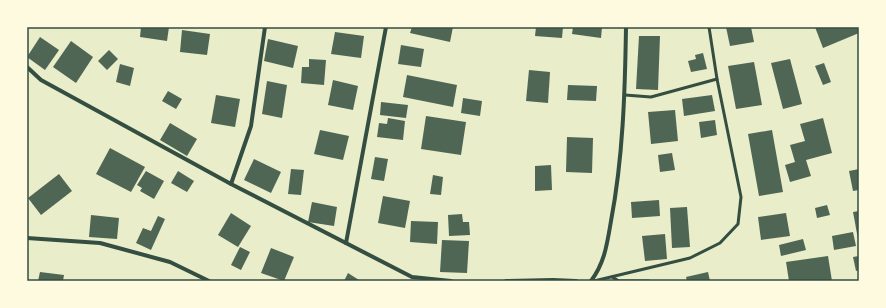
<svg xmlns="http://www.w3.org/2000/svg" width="886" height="308" viewBox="0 0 886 308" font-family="Commissioner,sans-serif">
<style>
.building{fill:#4f6655}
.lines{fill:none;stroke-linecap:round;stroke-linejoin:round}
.service{stroke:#344e41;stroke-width:3}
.minor{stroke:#344e41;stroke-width:4}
.neatline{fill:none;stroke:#344e41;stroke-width:1.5}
</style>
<rect width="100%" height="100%" fill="#e9edc9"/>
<g class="building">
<polygon points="141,27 169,27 167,41 140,37"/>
<polygon points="412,27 453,27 450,42 410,33"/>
<polygon points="536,27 563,27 562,38 535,36"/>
<polygon points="573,27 602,27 601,38 572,34"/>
<polygon points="726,27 751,27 754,42 730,46"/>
<polygon points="815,27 857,27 859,33 823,48"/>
<polygon points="182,30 210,34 207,55 180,52"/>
<polygon points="335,32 364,36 361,58 331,54"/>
<polygon points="639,36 660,36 658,90 636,89"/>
<polygon points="40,37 59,50 45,70 27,57"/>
<polygon points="268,39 298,46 293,68 264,61"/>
<polygon points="71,41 93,57 76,83 53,67"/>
<polygon points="401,45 424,49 421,67 398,64"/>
<polygon points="109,50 118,59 107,70 98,61"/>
<polygon points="703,53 707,69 691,72 688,61 696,59 695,55"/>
<polygon points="309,59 326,60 324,85 301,83 302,67 309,67"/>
<polygon points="790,59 802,104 783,109 771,63"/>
<polygon points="754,62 762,105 736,109 728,66"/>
<polygon points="824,63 831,82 823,85 815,66"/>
<polygon points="120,64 134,68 130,86 116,82"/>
<polygon points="529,70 550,72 548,103 526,101"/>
<polygon points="407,75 457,85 453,107 403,97"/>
<polygon points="333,80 358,86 353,110 328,105"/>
<polygon points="267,81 287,85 282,118 262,114"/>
<polygon points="568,85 597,86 596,101 567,100"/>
<polygon points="168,91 182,99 176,109 162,101"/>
<polygon points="216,95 240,99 235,127 211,123"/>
<polygon points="712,95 715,111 684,116 682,99"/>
<polygon points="463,98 482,101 480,116 461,113"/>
<polygon points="381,102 408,105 406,118 380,115"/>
<polygon points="675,110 678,141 651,144 648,112"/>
<polygon points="426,116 466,122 461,155 421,149"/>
<polygon points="388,118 405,121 403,140 377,137 379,123 387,124"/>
<polygon points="823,118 832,153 806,160 811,176 790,182 785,165 795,162 790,145 805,141 800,124"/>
<polygon points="715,120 717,135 701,138 699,122"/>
<polygon points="170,123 197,139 187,156 160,140"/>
<polygon points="320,130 349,136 343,160 314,154"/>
<polygon points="772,130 783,192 759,196 748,134"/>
<polygon points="567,137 593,138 592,173 566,172"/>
<polygon points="110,148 145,167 131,192 96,174"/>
<polygon points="672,153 675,170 660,172 658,155"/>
<polygon points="375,157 388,159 384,181 371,179"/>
<polygon points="254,159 281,172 271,193 244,180"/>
<polygon points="551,165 552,190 535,191 535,166"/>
<polygon points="291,169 304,170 301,195 288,194"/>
<polygon points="859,169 859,190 853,191 849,171"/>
<polygon points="146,171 164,181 154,199 140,191 142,188 137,185"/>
<polygon points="178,171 194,181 187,192 171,183"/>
<polygon points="59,174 72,191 41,215 28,198"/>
<polygon points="433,175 443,177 441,195 430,194"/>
<polygon points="383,196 410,201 405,228 378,223"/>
<polygon points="659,200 660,216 632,218 631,202"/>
<polygon points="312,202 337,207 334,226 308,222"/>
<polygon points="827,205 830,215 817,218 815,208"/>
<polygon points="687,207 690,247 672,248 670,208"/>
<polygon points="859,211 859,239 858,239 853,212"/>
<polygon points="231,213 251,226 238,247 218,235"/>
<polygon points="786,213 790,236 761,240 758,217"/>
<polygon points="462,214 463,222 469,222 470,235 449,236 448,215"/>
<polygon points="91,215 119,218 117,239 89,237"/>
<polygon points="158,216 165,219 151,250 136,243 143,228 151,231"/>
<polygon points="411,221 438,222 437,244 410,242"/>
<polygon points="853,232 856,246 834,250 832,236"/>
<polygon points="665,234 667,259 645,261 642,236"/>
<polygon points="803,239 806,250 781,256 779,245"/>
<polygon points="442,240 469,241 467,273 440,272"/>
<polygon points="240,247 250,252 241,270 231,265"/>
<polygon points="271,248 294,257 284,281 261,273"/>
<polygon points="828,256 832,281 789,281 786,262"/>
<polygon points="859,256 859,270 856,271 853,257"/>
<polygon points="40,272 64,275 63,281 38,281"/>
<polygon points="708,272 710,281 687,281 686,277"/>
<polygon points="348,273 359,280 358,281 344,281"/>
</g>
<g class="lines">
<g class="service">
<polyline points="625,95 651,97 717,79"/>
<polyline points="612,277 619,281 649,281"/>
<polyline points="594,281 690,258 720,243 738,224 741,197 717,79 709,27"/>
</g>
<g class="minor">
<polyline points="27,67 41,80 231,184 412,277 451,281"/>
<polyline points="231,184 251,126 265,27"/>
<polyline points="27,238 100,243 170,262 209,281"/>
<polyline points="346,243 386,27"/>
<polyline points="506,281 553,280 576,281"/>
<path d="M 591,281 C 605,262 607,244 611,221 C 623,158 625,92 626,27"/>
</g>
</g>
<rect width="886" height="308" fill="none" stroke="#fefae0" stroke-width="56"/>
<rect x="28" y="28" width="830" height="252" class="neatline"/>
</svg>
